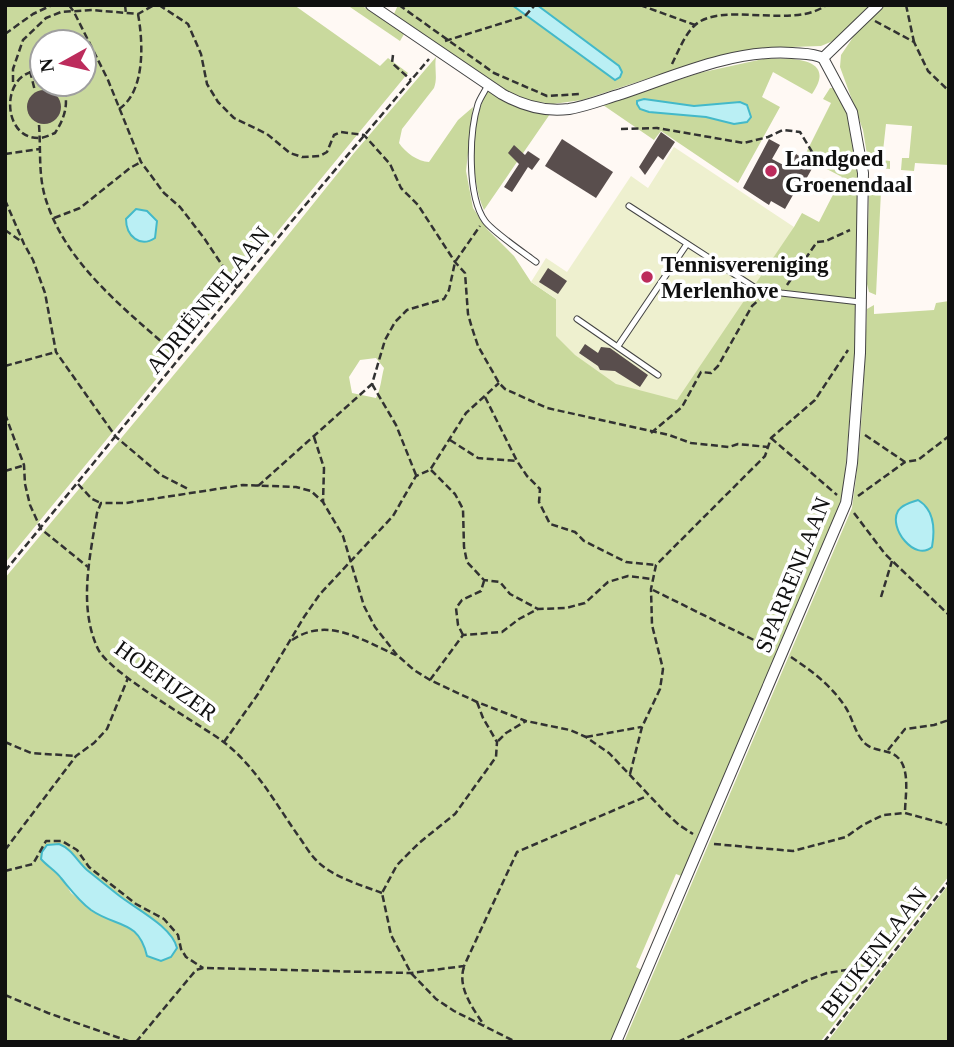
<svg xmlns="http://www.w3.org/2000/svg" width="954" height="1047" viewBox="0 0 954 1047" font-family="Georgia,serif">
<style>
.forest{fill:#c9d99d;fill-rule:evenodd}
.pitch{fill:#eef0cf}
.water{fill:#baeff4;stroke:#43b9c9;stroke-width:2}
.building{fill:#594e4d}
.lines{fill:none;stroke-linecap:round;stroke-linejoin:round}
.service-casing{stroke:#434343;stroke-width:7}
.minor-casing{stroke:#434343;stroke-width:12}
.path{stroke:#323232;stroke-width:2.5;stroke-dasharray:7 3.5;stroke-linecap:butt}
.service{stroke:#fff;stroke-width:5}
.minor{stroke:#fff;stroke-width:10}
.poi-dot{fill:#bc2c5c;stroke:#fff;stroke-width:2.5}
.labels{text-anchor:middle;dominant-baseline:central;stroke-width:7;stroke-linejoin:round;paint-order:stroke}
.poi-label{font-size:23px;font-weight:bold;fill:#101010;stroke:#fff;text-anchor:start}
.street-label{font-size:23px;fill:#101010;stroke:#fff}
</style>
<rect width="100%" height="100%" fill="#fff9f4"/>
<g class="forest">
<path d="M 5,5 L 294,5 L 380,66 L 388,58 L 408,73 L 5,563 ZM 42,42 L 84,42 L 84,84 L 42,84 Z"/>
<polygon points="347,5 361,5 404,34 400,41"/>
<polygon points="398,5 512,5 615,80 619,66 537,5 871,5 833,41 821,46 760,48 671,71 582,100 553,104 531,101 509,92 394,14"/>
<polygon points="885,5 949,5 949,165 915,163 914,171 901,170 902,158 909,158 912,126 886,124 882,160 890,161 890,169 869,167 863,130 840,67 841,55 858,30"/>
<path d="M 436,57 C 434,68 438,78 434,88 L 402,129 L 399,143 C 405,152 418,162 429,162 L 458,120 L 473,107 L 466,171 L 473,208 L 487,229 L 514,256 L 531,282 L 556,299 L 794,227 L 802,213 L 819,222 L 842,177 L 804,157 L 831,103 L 823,99 L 830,88 L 834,88 L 849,117 L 859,165 L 857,326 L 843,499 L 684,877 L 676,874 L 636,967 L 643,971 L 612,1042 L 5,1042 L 5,578 L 236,300 L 354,153 ZM 376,358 L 384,368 C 381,379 381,388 376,398 L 352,393 L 349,377 L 360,360 ZM 59,844 C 71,849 75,858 83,866 C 108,891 140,908 167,931 L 144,940 L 131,928 L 92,910 L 71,893 L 60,875 Z"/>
<path d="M 763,59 C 787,58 839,56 812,94 L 773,72 L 762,97 L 780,107 L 738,183 L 661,131 L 654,140 L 603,105 L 699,73 ZM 643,99 L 694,106 L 740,102 L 747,105 L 751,117 L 747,122 L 734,124 L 706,117 L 649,112 Z"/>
<path d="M 488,91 C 510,107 524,111 550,114 L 484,210 C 470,181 470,118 488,91 Z"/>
<polygon points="869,182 889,182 889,191 881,191 876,295 869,292 867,284"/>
<path d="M 949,301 L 949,876 L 820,1042 L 624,1042 L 852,508 C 862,442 864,376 867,309 L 874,305 L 874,314 L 934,310 L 936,303 Z"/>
<polygon points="949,884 949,1042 827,1042"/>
</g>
<polygon class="pitch" points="674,147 794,227 677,400 616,384 575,355 556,336 556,299 531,282 546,258 567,272 631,176 648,188"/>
<g class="water">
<polygon points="512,5 537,5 619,66 622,72 620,77 615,80"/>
<polygon points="644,99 694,106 740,102 747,105 751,117 747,122 734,124 706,117 649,112 640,109 637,104 637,101"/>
<path d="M 136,209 L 147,211 L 157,221 L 155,238 C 140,248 126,236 126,219 Z"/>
<path d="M 918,500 C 935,510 935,530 932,547 C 915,562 888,528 898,511 C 902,504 912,502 918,500 Z"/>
<path d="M 59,844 C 72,849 77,861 87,870 C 97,878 107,886 117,894 C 134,908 172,926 177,948 L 171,957 L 161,961 L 147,956 C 138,919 117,928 91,910 C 78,900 71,890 61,878 C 56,871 47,866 41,859 L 42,852 L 47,845 Z"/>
</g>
<g class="building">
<circle cx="44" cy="107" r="17"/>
<polygon points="661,132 675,142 663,160 658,156 645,175 639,167"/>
<polygon points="562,139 613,172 596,198 545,166"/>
<polygon points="769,139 780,145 772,159 789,168 796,154 814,165 800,190 797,188 785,209 771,201 769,205 743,188"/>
<polygon points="514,145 525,155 528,151 540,159 532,170 528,167 512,192 504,187 519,164 508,153"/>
<polygon points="548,268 567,281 558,294 539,282"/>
<polygon points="585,344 598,353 601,347 610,348 648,375 640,387 615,371 600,370 598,366 579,353"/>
</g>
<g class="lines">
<defs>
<g id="service">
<path d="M 488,85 C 485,91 480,98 478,104 C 469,133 467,196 485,221 C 492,231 524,253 536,262"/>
<polyline points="629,206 754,287 781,293 860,302"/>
<polyline points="577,319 658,375"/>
<polyline points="618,346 687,244"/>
</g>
<g id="minor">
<path d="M 371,5 L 502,94 C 523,106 545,112 569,109 C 587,106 604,99 621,94 C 675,76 733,49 792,53 C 802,54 813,53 823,58"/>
<polyline points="823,58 878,5"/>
<polyline points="616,1042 846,503 852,463 860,353 863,173 852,112 823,58"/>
</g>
</defs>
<use href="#service" class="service-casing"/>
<use href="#minor" class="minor-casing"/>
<g class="path">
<polyline points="69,5 74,12 108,80 141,162 164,193 180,207 204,238 238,289"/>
<polyline points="125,5 126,14"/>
<polyline points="159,5 188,24 201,54 207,84 218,102 234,118 267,134 290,153 302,157 320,156 327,152 334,135 341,132 364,135 390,164 401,188 418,205 455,262 465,273 468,314 472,328 478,346 499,383 505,389 547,408 669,435 691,443 729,447 738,444 768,447"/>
<polyline points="399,5 494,73 547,96 580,94"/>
<polyline points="640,5 695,25"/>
<polyline points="906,5 914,42"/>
<polyline points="875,21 914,42 928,71 949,91"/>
<polyline points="5,34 33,14 52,5"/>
<polyline points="445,41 525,16 535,5"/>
<polyline points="393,55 392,63 411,80"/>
<path d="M 672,64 C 678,52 684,36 694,26 C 720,0 795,30 826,5"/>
<polyline points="30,71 35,91"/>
<path d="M 42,71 C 0,68 0,139 39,138 C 44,138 50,135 55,133 C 65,118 70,101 62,84"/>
<polyline points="13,82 13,69 23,40 46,18 61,12 92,10 138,14 154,5"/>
<path d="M 119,109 C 146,91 143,41 138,14"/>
<path d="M 39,125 C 41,150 38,176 46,200 C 67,267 130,313 180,358"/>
<polyline points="621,129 657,128 744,143 768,137 783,130 800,132 817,160 851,172"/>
<polyline points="5,154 40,149"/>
<polyline points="5,200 24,244 33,260 45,293 56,352 116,437 161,475 190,490"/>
<polyline points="54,218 80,208 130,168 141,162"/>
<polyline points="5,230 22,242"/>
<polyline points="787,285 817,242 826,241 850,230"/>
<polyline points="5,366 56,352"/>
<polyline points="372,384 396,425 416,475"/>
<polyline points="485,397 517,461 527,476 540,489 539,502 550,524 575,532 584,541 626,562 656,565"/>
<polyline points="5,414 24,465 25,484 30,505 41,529 88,567"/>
<polyline points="651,433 682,407 701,372 711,373 718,366 752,306 761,298"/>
<polyline points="865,435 905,462 918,460 949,436"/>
<polyline points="314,437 324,468 323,502"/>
<polyline points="771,438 837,495"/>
<polyline points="450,440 478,458 517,461"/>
<polyline points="431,470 455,494 463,509 464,547 467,562 484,580 500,582 510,594 538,609"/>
<polyline points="5,471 22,466"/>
<polyline points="78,484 92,499 101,503"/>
<polyline points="258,486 372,384 385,340 395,322 407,310 444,299 449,290 455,262 480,226"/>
<polyline points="858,496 905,462"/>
<polyline points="854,513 885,554 949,615"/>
<polyline points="5,571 291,222 429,59"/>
<polyline points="653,590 772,649"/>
<polyline points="881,597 892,561"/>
<polyline points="463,635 458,625 456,608 462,600 481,591 484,581"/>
<path d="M 292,640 C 328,616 361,640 396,655"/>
<path d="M 791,657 C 812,671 832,686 846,708 C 853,719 856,737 867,745 C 878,753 891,748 900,760 C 910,773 905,798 905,813"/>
<polyline points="430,680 463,635 502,632 519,619 538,609 566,608 585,603 608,582 628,576 652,579"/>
<polyline points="477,702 483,718 497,742 496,757 455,814 419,843 397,865 382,893 391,935 411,973 436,999 454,1011 516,1042"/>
<polyline points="586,737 641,727"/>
<polyline points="498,741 506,733 526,721"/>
<polyline points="5,742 31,753 76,756"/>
<polyline points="224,742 258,694 304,617 320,594 393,516 416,476 430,470 466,413 499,383"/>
<polyline points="888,750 905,729 934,725 949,720"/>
<polyline points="630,774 642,727 660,689 663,669 652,625 651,589 656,565 765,456 771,438 815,400 848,350"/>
<polyline points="714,844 793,851 846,837 863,825 883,815 905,813 949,825"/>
<polyline points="5,850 76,756 94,743 107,729 128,678"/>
<polyline points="5,871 33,864 46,841 62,841 77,850 89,867 136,904 164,919 178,935 181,949 186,957 203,968"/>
<path d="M 382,893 C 361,885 332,877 316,860 C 309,853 303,842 297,834 C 274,801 254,764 221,740 C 194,721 110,673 98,649 C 78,607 90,556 97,513 L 101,503 L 126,503 L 243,485 L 296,487 L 311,491 L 323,502 L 343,536 L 364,606 L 375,627 L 397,655 L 414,670 L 430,680 L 477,702 L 526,721 L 570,730 L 586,737 L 609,753 L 664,811 L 679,825 L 693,834"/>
<path d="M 464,967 C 457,987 473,1009 484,1025"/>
<polyline points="5,995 48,1013 131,1042"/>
<polyline points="136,1042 196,970 203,968 411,973 464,966 517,852 647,796"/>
<polyline points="678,1042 808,980 827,973 886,964"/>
<polyline points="824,1042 949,881"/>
</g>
<use href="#service" class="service"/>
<use href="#minor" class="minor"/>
</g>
<g class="poi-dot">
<circle cx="771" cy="171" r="7"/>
<circle cx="647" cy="277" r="7"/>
</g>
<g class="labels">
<g class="poi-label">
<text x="785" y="158">Landgoed<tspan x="785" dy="26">Groenendaal</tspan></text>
<text x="661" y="264">Tennisvereniging<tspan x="661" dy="26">Merlenhove</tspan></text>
</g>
<g class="street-label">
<text transform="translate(208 300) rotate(-51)">ADRIËNNELAAN</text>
<text transform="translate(793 575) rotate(-68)">SPARRENLAAN</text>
<text transform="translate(166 681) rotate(36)">HOEFIJZER</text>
<text transform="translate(874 952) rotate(-52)">BEUKENLAAN</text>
</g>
</g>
<rect width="954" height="1047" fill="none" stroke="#101010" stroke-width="14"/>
<g transform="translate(63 63) rotate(262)"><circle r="33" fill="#ffffff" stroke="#9f9f9f" stroke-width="2"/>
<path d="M0-5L12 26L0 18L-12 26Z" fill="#bc2c5c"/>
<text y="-10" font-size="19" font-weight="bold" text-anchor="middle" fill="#101010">N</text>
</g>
</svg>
